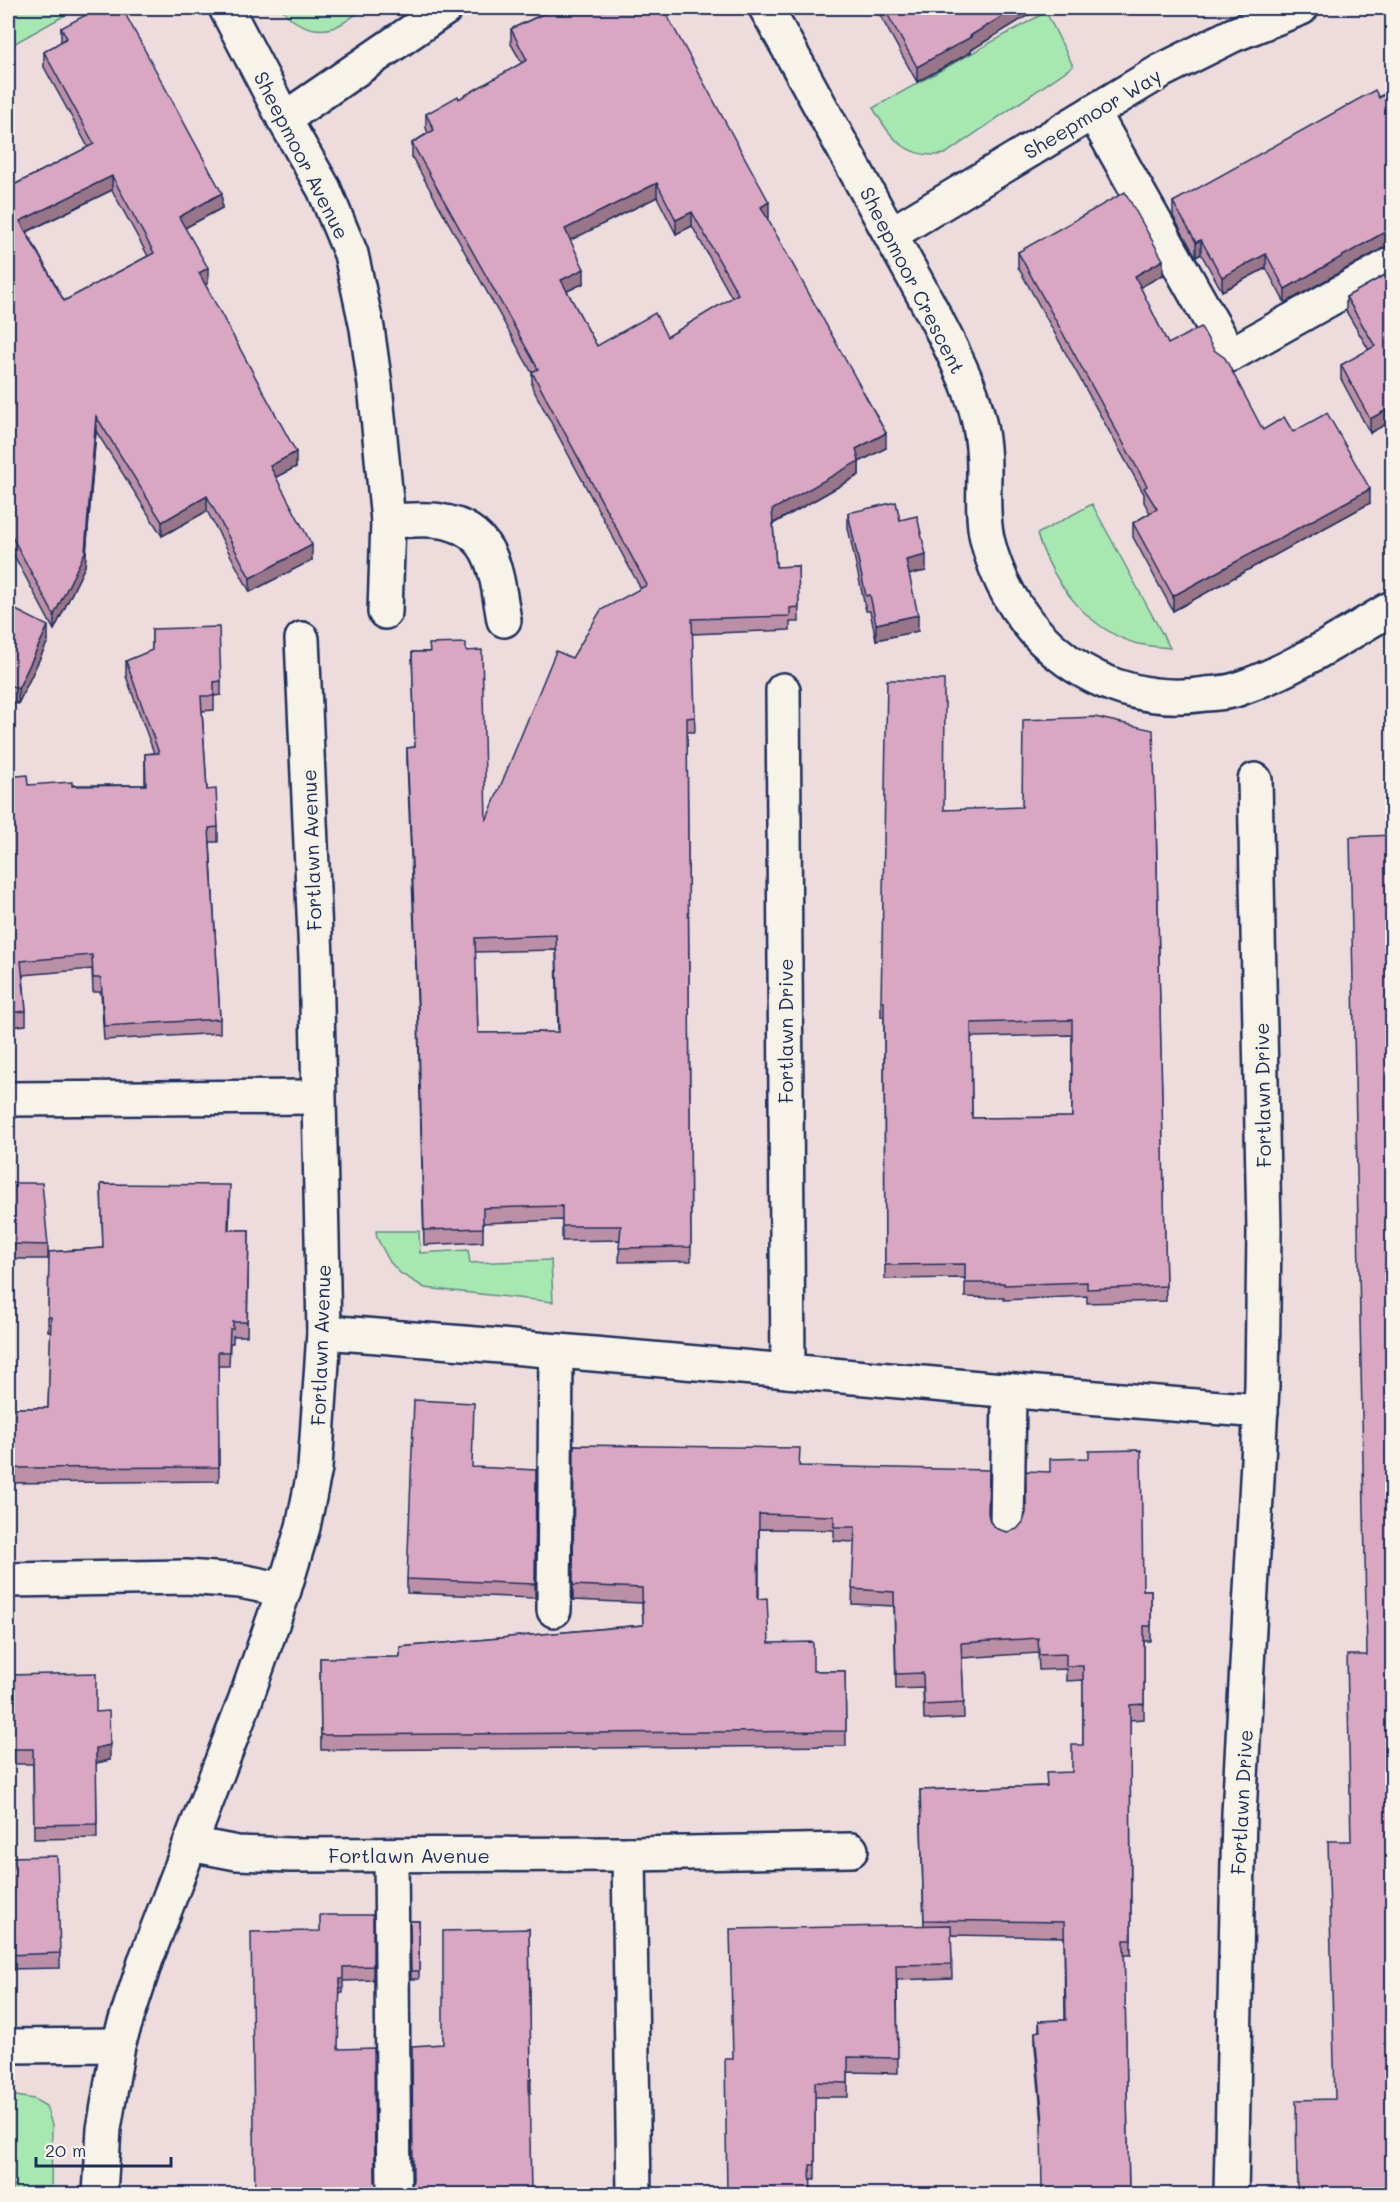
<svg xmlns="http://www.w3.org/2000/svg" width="1400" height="2202" viewBox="0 0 1400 2202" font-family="Mali,sans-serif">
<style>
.green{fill:#a7e8b0;stroke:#618c87;stroke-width:1.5}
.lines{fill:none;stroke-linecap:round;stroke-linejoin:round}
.minor-casing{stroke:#1b2f5e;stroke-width:38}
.minor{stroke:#f7f3e8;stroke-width:33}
.wall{fill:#bb90a7;stroke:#1b2f5e;stroke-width:1.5;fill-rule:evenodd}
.shaded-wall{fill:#997588;stroke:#1b2f5e;stroke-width:1.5}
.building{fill:#daa7c2;stroke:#1b2f5e;stroke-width:1.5;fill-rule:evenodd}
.labels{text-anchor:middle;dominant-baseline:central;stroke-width:5;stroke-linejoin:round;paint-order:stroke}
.street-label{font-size:20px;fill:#1b2f5e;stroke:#f7f3e8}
</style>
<rect width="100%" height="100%" fill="#eedcdd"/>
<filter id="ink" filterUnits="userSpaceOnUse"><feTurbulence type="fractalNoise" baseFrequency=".0167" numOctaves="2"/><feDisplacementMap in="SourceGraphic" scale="12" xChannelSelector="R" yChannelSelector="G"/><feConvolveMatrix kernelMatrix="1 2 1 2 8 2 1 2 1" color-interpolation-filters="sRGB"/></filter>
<g filter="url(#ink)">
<g class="green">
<polygon points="8,8 78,8 8,47"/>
<path d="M 282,8 L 365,8 C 356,14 343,25 332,28 C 314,33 291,24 282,8 Z"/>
<path d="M 1046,12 L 1073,66 L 945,154 C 906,160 891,138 873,108 Z"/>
<path d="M 1092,504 L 1170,648 C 1160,647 1148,646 1138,644 C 1087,630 1052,581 1037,534 Z"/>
<polygon points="376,1231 419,1231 420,1253 468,1250 470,1263 551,1260 553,1302 425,1288 400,1273 390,1262 377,1238"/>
<polygon points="10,2095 34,2099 46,2106 52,2125 51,2194 13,2194"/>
</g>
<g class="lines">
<defs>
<g id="minor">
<polyline points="226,8 284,119 324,189 351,254 367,328 375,385 388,521 385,612"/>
<path d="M 766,8 C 806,79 845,151 884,223 C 913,276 943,328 967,383 C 978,410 984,440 984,469 C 984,491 982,517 987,539 C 1011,639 1102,710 1206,694 C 1216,693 1228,693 1238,689 C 1293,670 1342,637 1392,608"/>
<polyline points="1093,112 1230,355 1392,264"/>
<polyline points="284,119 446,8"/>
<polyline points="891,234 1161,71 1233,35 1301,8"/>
<path d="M 388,521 C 405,521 424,518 440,521 C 496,529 496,576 504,620"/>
<polyline points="783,690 788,1371"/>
<polyline points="8,1099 318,1097"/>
<path d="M 324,1332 C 637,1355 948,1388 1261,1411"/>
<polyline points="1007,1528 1009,1391"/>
<polyline points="8,1580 186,1577 240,1581 284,1590"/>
<polyline points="554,1610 556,1351"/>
<polyline points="190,1844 237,1853 290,1855 629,1854 851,1850"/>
<polyline points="629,1854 634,2194"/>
<polyline points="391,1856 394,2194"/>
<polyline points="8,2046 118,2045"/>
<polyline points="100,2194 104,2129 118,2045 146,1959 245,1701 284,1590 303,1527 315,1468 324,1332 316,958 302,639"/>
<polyline points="1231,2194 1239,1814 1262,1386 1264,1230 1255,780"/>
</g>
</defs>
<use href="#minor" class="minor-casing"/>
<use href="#minor" class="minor"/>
</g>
<g class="wall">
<path d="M 552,8 L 663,8 L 769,217 L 767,218 L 886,448 L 859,462 L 859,475 L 773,524 L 776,567 L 798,566 L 799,622 L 790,622 L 790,630 L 692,634 L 695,732 L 687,732 L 691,1261 L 619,1262 L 620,1240 L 562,1241 L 562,1220 L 483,1223 L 483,1242 L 424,1245 L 418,1020 L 407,762 L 407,748 L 415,747 L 412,652 L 466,651 L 486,821 L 572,658 L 641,589 L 532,387 L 532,373 L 412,157 L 412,143 L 428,133 L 426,128 L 426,114 L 459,99 L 522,63 L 511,44 L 511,29 L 553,9 ZM 657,197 L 676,234 L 692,226 L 732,298 L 667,337 L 597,346 L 567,291 L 584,283 L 570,240 ZM 556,950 L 558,1032 L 478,1033 L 475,952 Z"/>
<polygon points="876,8 1040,8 971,50 971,52 917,82"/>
<path d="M 61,28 L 222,208 L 185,228 L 208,283 L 205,284 L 296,467 L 276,477 L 312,560 L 250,592 L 207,511 L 162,536 L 96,431 L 85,566 L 54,630 L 8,544 L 8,188 L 88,147 L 44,67 L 44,52 L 61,42 ZM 112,190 L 148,256 L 64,301 L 27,232 Z"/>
<polygon points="1392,90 1392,245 1383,248 1285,303 1266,268 1222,291 1201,254 1196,257 1173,216 1173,202"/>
<polygon points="1018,252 1163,275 1140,287 1168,344 1214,350 1263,430 1293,432 1370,503 1173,611 1133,537 1133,523 1150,513 1144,502 1144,494 1018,267"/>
<polygon points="1392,271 1370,433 1341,379 1341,365 1369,350 1346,311 1346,297"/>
<polygon points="848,513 926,571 909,574 918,631 876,640 870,611 866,611 848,528"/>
<polygon points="8,606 48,641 18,704 8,700"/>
<polygon points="152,629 221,681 221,695 214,696 214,710 202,711 207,790 218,827 218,842 210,842 220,1019 220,1033 104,1040 101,992 93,992 92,969 23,975 26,1011 26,1025 8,1027 8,777 28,785 145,785 145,754 154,753 126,676 126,661 152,651"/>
<polygon points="1387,667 1392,667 1392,726 1388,726"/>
<path d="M 944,810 L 1156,820 L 1166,1301 L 1087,1303 L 1087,1296 L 1004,1300 L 1004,1298 L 965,1297 L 965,1278 L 885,1279 L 884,1017 L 881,1017 L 881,1002 ZM 1072,1035 L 1072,1117 L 972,1118 L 971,1037 Z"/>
<polygon points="8,1183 48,1245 48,1259 8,1259"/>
<polygon points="101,1184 230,1199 229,1230 249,1230 247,1336 233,1336 233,1343 230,1343 229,1366 218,1366 219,1481 8,1483 8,1408 48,1408 51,1331 48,1331 49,1252 103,1248"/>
<polygon points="574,1445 800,1466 988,1514 990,1522 997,1529 1143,1590 1151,1590 1151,1641 1144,1641 1144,1719 1130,1720 1131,1955 1124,1955 1129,2194 1042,2123 1035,2046 1035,2032 1039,2031 1039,2021 1065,2020 1064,1937 951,1935 952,1978 897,1980 898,2073 848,2072 848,2097 815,2097 815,2180 810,2180 733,2059 924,1925 920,1790 1046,1786 1072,1772 1083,1745 1083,1680 1066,1681 1066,1669 1039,1670 1038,1653 962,1658 964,1718 924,1720 923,1688 896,1689 894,1606 852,1604 855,1542 834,1541 834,1530 759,1529 759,1599 769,1643 813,1671 845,1671 846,1746 321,1750 320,1658 400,1657 400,1647 643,1625 642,1603 573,1600"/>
<polygon points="536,1470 535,1598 407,1593 407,1579"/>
<polygon points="8,1675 96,1712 110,1760 96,1763 97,1838 34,1839 33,1764 8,1764"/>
<polygon points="8,1857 60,1953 60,1968 8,1969"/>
<polygon points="373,1915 373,1980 343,1981 343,1993 340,1993 255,2194 320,1931"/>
<polygon points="410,1921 419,1921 419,1979 411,1979"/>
<polygon points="529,1929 531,2093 529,2093 411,2189 443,2045"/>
</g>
<g class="shaded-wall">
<polygon points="1016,8 1040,8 971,50 971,52 917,82 917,67"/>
<polygon points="112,176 112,190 20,235 20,221"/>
<polygon points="657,183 657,197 565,243 565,229"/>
<polygon points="222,193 222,208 179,231 179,217"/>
<polygon points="769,202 769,217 761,221 761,207"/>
<polygon points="692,212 692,226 676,234 676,220"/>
<polygon points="1392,231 1392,245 1383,248 1285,303 1285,289 1383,233"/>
<polygon points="1201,240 1201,254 1196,257 1196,242"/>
<polygon points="1266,254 1266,268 1222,291 1222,277"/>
<polygon points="1163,260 1163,275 1135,290 1135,276"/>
<polygon points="208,268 208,283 199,288 199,273"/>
<polygon points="584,269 584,283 561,294 561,280"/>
<polygon points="1392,407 1392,421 1370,433 1370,419"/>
<polygon points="96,416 96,431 85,566 54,630 54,615"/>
<polygon points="886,433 886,448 859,462 859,475 772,524 772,510 856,449"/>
<polygon points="296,452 296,467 270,480 270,466"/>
<polygon points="1370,489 1370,503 1173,611 1173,596"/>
<polygon points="207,496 207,511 162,536 162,522"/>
<polygon points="312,545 312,560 250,592 250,578"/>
<polygon points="926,555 926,571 906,575 906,560"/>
<polygon points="918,615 918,631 876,640 876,624"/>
<polygon points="48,626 48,641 18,704 18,689"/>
<polygon points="110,1745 110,1760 96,1763 96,1748"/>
</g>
<g class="building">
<path d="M 99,8 L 122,8 L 222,193 L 179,217 L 208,268 L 199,273 L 296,452 L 270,466 L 312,545 L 250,578 L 207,496 L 162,522 L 96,416 L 85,552 L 54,615 L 8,529 L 8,188 L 94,144 L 44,52 L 67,38 L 61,28 ZM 112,176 L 154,253 L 64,301 L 20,221 Z"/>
<path d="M 556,8 L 663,8 L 769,202 L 761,207 L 886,433 L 856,449 L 859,461 L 772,510 L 776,567 L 798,566 L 799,607 L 790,608 L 790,616 L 692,619 L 695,717 L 687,718 L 691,1247 L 619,1248 L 621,1226 L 562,1226 L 562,1206 L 483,1208 L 483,1228 L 424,1230 L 418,1005 L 407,748 L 415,747 L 412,652 L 430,652 L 429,644 L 466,643 L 466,651 L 482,650 L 486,821 L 556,651 L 572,658 L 601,610 L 647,585 L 532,372 L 538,369 L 412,143 L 434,130 L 426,114 L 458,96 L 459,99 L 527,60 L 511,29 ZM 657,183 L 676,220 L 692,212 L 738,294 L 667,337 L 655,313 L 597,346 L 561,280 L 584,269 L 565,229 ZM 556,935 L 559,1032 L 478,1033 L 475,938 Z"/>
<polygon points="884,8 1016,8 970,36 971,37 917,67"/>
<polygon points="1375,90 1379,98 1392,90 1392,231 1383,233 1285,289 1266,254 1222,277 1201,240 1196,242 1173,202"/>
<polygon points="1125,192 1163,260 1135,276 1168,344 1201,327 1214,350 1225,358 1263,430 1284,417 1293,432 1327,413 1370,489 1173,596 1133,523 1157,509 1144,488 1147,486 1018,252"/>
<polygon points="1392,271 1392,407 1370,419 1341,365 1375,346 1346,297"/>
<polygon points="896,502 900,520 917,516 926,555 906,560 918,615 876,624 870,595 866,596 848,513"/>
<polygon points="8,606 48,626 18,689 8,684"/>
<polygon points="219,627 221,681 214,682 214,696 201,696 207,790 216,789 218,827 209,828 220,1019 104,1026 101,978 93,978 92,955 21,961 26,1011 8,1013 8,777 27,775 28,785 72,782 72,786 146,785 145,754 159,753 126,661 152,650 152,629"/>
<polygon points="1387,667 1392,667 1392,711 1388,711"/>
<path d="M 887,680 L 944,680 L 944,703 L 945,703 L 944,810 L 1022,807 L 1023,720 L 1095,717 L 1153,730 L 1156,820 L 1166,1286 L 1087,1289 L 1087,1282 L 1004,1285 L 1004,1283 L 965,1283 L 965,1264 L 885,1265 L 884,1002 L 881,1002 ZM 1072,1020 L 1072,1117 L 972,1118 L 971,1023 Z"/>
<polygon points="1392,835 1392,2194 1297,2194 1296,2100 1335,2099 1328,1841 1351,1841 1347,1655 1367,1655 1350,837"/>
<polygon points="8,1183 42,1183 48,1245 8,1244"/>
<polygon points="101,1184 230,1185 228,1230 249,1230 247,1322 233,1322 233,1329 230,1329 229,1352 218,1352 219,1467 8,1468 8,1408 48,1408 51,1317 48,1317 49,1252 103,1248"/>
<polygon points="414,1400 474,1403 472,1467 536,1470 535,1584 407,1579"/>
<polygon points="574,1445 800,1448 799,1466 989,1470 988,1513 990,1522 997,1529 1007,1532 1017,1529 1023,1522 1026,1513 1026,1471 1050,1472 1050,1459 1089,1458 1089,1451 1141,1450 1143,1590 1151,1590 1151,1626 1144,1626 1144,1704 1130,1705 1131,1940 1124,1940 1129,2194 1042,2194 1041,2123 1043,2123 1035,2032 1040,2031 1039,2021 1066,2020 1064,1922 924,1920 920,1790 1047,1786 1046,1773 1072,1772 1072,1745 1083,1745 1083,1666 1066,1666 1066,1654 1039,1655 1038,1638 961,1643 964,1703 924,1705 923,1673 896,1674 894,1592 852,1589 855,1527 834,1527 834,1516 759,1514 758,1599 767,1598 769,1643 813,1642 813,1671 845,1671 846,1731 321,1735 320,1658 400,1657 400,1647 643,1625 642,1588 573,1585"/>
<polygon points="96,1673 96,1712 109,1711 110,1745 96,1748 97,1824 34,1825 33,1749 8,1749 8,1675"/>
<polygon points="57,1856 60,1953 8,1955 8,1857"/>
<polygon points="320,1915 373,1915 373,1966 343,1967 343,1979 340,1979 338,2049 374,2048 375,2181 378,2189 383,2194 255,2194 251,1932 320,1931"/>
<polygon points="410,1921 419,1921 419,1971 411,1971"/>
<polygon points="951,1925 952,1964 896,1965 898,2058 848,2057 848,2083 815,2082 815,2165 810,2165 811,2194 727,2194 725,2059 733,2059 730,1929"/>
<polygon points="529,1929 531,2079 529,2079 531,2194 405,2194 411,2189 413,2180 412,2046 443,2044 443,1931"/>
</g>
</g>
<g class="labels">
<g class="street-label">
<text transform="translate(1092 113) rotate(-31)">Sheepmoor Way</text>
<text transform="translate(302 155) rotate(63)">Sheepmoor Avenue</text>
<text transform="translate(913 280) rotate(63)">Sheepmoor Crescent</text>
<text transform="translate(311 850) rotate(-92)">Fortlawn Avenue</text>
<text transform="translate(785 1031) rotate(-90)">Fortlawn Drive</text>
<text transform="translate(1262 1095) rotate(-91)">Fortlawn Drive</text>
<text transform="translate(320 1345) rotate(-88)">Fortlawn Avenue</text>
<text transform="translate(1241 1802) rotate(-87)">Fortlawn Drive</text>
<text x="409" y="1855">Fortlawn Avenue</text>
</g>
</g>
<rect width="1400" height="2202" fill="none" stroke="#f7f3e8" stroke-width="30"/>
<rect x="15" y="15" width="1370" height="2172" fill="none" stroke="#1b2f5e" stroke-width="2" filter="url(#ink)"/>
<path d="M36 2157v9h135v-9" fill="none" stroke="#1b2f5e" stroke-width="3"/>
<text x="45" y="2157" font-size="18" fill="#1b2f5e" stroke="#f7f3e8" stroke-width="4.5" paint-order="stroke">20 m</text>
</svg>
